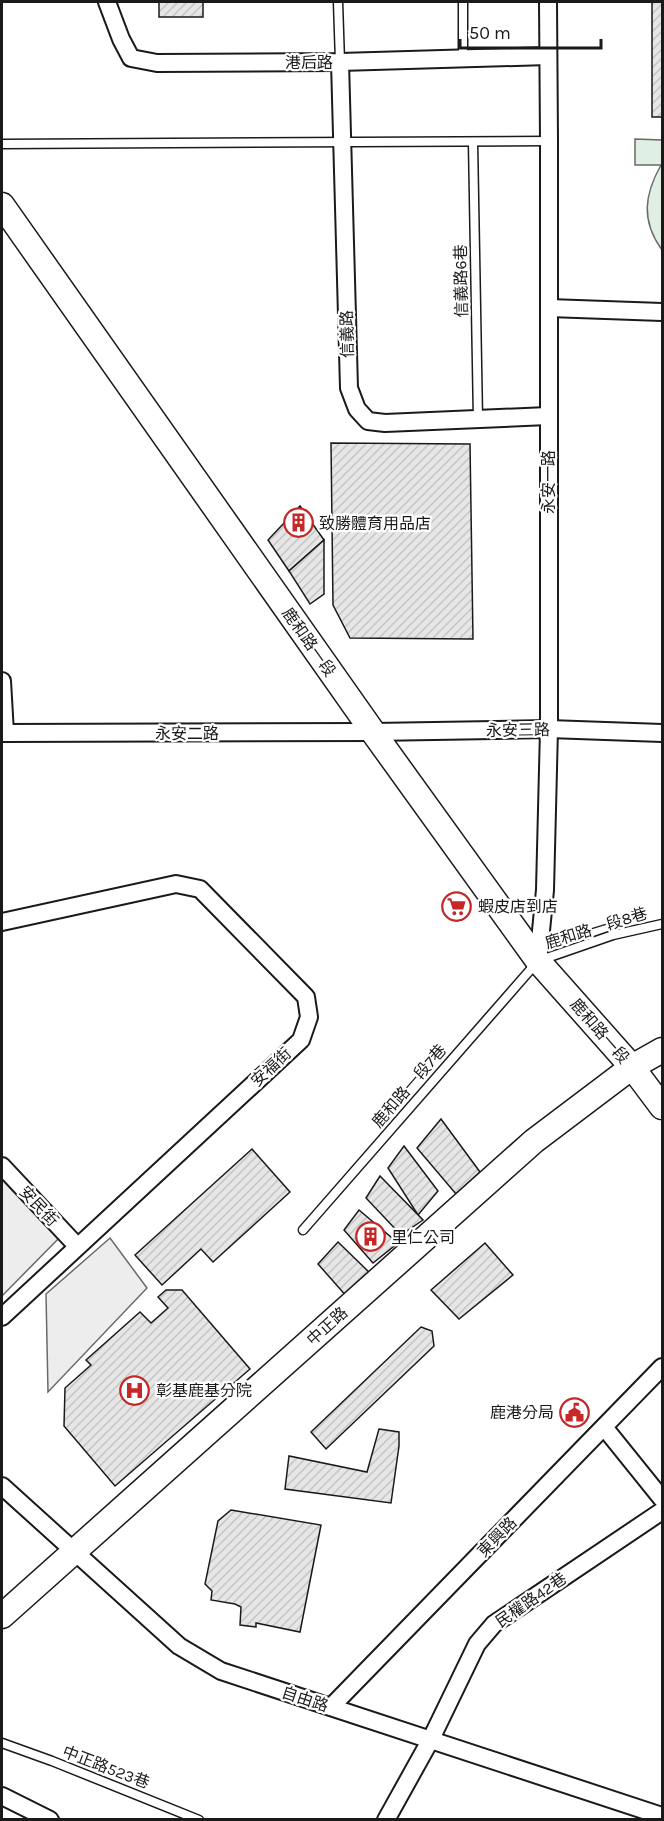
<svg xmlns="http://www.w3.org/2000/svg" width="664" height="1821" viewBox="0 0 664 1821" font-family="Karla,'Noto Sans TC',sans-serif">
<style>
.garden{fill:#e0efe3;stroke:#6a6a6a;stroke-width:1.5}
.parking{fill:#ededed;stroke:#6a6a6a;stroke-width:1.5}
.building{fill:url(#building-hatch);stroke:#1a1a1a;stroke-width:1.5}
.lines{fill:none;stroke-linecap:round;stroke-linejoin:round}
.lane-casing{stroke:#1a1a1a;stroke-width:11}
.street-casing{stroke:#1a1a1a;stroke-width:20}
.secondary-casing{stroke:#1a1a1a;stroke-width:27}
.lane{stroke:#fff;stroke-width:8}
.street{stroke:#fff;stroke-width:16}
.secondary{stroke:#fff;stroke-width:24}
.labels{text-anchor:middle;dominant-baseline:central;stroke-width:4.5;stroke-linejoin:round;paint-order:stroke}
.street-label{font-size:16px;fill:#1a1a1a;stroke:#fff}
.poi-label{font-size:16px;fill:#1a1a1a;stroke:#fff;text-anchor:start}
</style>
<defs>
<pattern id="building-hatch" width="6" height="6" patternUnits="userSpaceOnUse" patternTransform="scale(1.5)"><rect width="6" height="6" fill="#e6e6e6"/><path d="M-1 1l2-2M0 6l6-6M5 7l2-2" fill="none" stroke="#c5c5c5"/></pattern>
</defs>
<rect width="100%" height="100%" fill="#fff"/>
<path class="garden" d="M 635,139 L 662,140 L 662,250 C 641,221 644,195 661,165 L 635,165 Z"/>
<g class="parking">
<polygon points="2,1177 62,1235 2,1296"/>
<polygon points="110,1238 147,1288 48,1392 46,1294"/>
</g>
<g class="building">
<rect x="159" y="2" width="44" height="15"/>
<rect x="652" y="2" width="10" height="115"/>
<polygon points="331,443 470,444 473,639 350,638 333,605"/>
<polygon points="300,506 324,540 289,571 268,540"/>
<polygon points="324,540 324,594 310,604 289,571"/>
<polygon points="441,1119 480,1172 456,1194 417,1148"/>
<polygon points="404,1146 438,1191 418,1215 388,1168"/>
<polygon points="252,1149 290,1192 213,1262 201,1249 162,1285 135,1255"/>
<polygon points="380,1176 423,1220 401,1235 366,1198"/>
<polygon points="359,1210 398,1243 373,1263 344,1230"/>
<polygon points="338,1242 373,1276 348,1298 318,1264"/>
<polygon points="485,1243 513,1275 459,1319 431,1290"/>
<polygon points="166,1290 182,1290 250,1369 115,1486 64,1426 65,1388 91,1365 86,1360 140,1312 151,1323 168,1308 158,1297"/>
<polygon points="421,1327 432,1331 434,1346 326,1449 311,1432"/>
<polygon points="379,1429 399,1432 399,1446 391,1503 285,1489 289,1456 367,1472"/>
<polygon points="231,1510 321,1525 300,1632 256,1623 256,1627 240,1625 241,1607 235,1604 211,1600 212,1591 205,1584 218,1521"/>
</g>
<g class="lines">
<defs>
<g id="lane">
<polyline points="338,2 340,62"/>
<polyline points="463,2 463,59"/>
<polyline points="473,142 478,419"/>
<polyline points="2,144 549,141"/>
<polyline points="303,1230 538,961 613,935 662,924"/>
<polyline points="2,1743 52,1761 199,1820"/>
</g>
<g id="street">
<polyline points="107,2 121,39 131,58 157,63 340,62 548,56"/>
<polyline points="340,62 349,388 357,409 368,421 385,423 548,416"/>
<polyline points="549,308 662,312"/>
<polyline points="2,681 5,733"/>
<polyline points="2,733 373,732 549,729 662,733"/>
<polyline points="2,922 176,884 200,889 306,997 309,1017 301,1040 2,1317"/>
<polyline points="538,961 545,890 549,729 549,141 548,2"/>
<polyline points="2,1166 77,1246"/>
<polyline points="604,1427 662,1499"/>
<polyline points="2,1486 179,1646 221,1671 662,1816"/>
<polyline points="331,1707 662,1367"/>
<polyline points="2,1796 50,1820"/>
<polyline points="386,1820 431,1739 477,1644 494,1624 662,1511"/>
</g>
<g id="secondary">
<polyline points="2,205 373,732 538,961 632,1067 662,1107"/>
<polyline points="2,1616 534,1141 632,1067 662,1050"/>
</g>
</defs>
<use href="#lane" class="lane-casing"/>
<use href="#street" class="street-casing"/>
<use href="#secondary" class="secondary-casing"/>
<use href="#lane" class="lane"/>
<use href="#street" class="street"/>
<use href="#secondary" class="secondary"/>
</g>
<defs>
<symbol id="building-ring" viewBox="-11 -11 22 22"><circle r="9.5" fill="#fff" stroke="#c62828" stroke-width="1.5"/><path d="M-4-6H4V6H1V3H-1V6H-4ZM-2.5-4.3h1.7v1.8h-1.7ZM.8-4.3h1.7v1.8H.8ZM-2.5-1h1.7V.8h-1.7ZM.8-1h1.7V.8H.8Z" fill="#c62828"/></symbol>
<symbol id="supermarket-ring" viewBox="-11 -11 22 22"><circle r="9.5" fill="#fff" stroke="#c62828" stroke-width="1.5"/><path d="M-6-5.5h2.5l.6 2H6L4.5 2H-2.5L-4.4-4H-6ZM-1.5 3.2a1.3 1.3 0 1 0 .1 0ZM3 3.2a1.3 1.3 0 1 0 .1 0Z" fill="#c62828"/></symbol>
<symbol id="hospital-ring" viewBox="-11 -11 22 22"><circle r="9.5" fill="#fff" stroke="#c62828" stroke-width="1.5"/><path d="M-5-5h3v3.5h4V-5h3V5h-3V1.5h-4V5h-3Z" fill="#c62828"/></symbol>
<symbol id="civic-ring" viewBox="-11 -11 22 22"><circle r="9.5" fill="#fff" stroke="#c62828" stroke-width="1.5"/><path d="M-.6-6.5H3V-4.5H.6V-3L4-1V1h2V6H-6V1h2V-1L-.6-3ZM-1.2 2.5V6h2.4V2.5Z" fill="#c62828"/></symbol>
</defs>
<g fill-rule="evenodd">
<use href="#building-ring" x="282" y="506" width="33" height="33"/>
<use href="#supermarket-ring" x="440" y="890" width="33" height="33"/>
<use href="#building-ring" x="354" y="1220" width="33" height="33"/>
<use href="#hospital-ring" x="118" y="1374" width="33" height="33"/>
<use href="#civic-ring" x="558" y="1396" width="33" height="33"/>
</g>
<g class="labels">
<g class="street-label">
<text x="309" y="62">港后路</text>
<text transform="translate(461 281) rotate(-91)">信義路6巷</text>
<text transform="translate(347 334) rotate(-91)">信義路</text>
<text transform="translate(548 482) rotate(-90)">永安一路</text>
<text transform="translate(309 642) rotate(55)">鹿和路一段</text>
<text transform="translate(518 730) rotate(-1)">永安三路</text>
<text x="187" y="733">永安二路</text>
<text transform="translate(596 928) rotate(-17)">鹿和路一段8巷</text>
<text transform="translate(600 1031) rotate(49)">鹿和路一段</text>
<text transform="translate(271 1067) rotate(-43)">安福街</text>
<text transform="translate(409 1086) rotate(-49)">鹿和路一段7巷</text>
<text transform="translate(39 1206) rotate(47)">安民街</text>
<text transform="translate(327 1326) rotate(-42)">中正路</text>
<text transform="translate(497 1537) rotate(-46)">東興路</text>
<text transform="translate(531 1600) rotate(-35)">民權路42巷</text>
<text transform="translate(305 1699) rotate(18)">自由路</text>
<text transform="translate(106 1767) rotate(21)">中正路523巷</text>
</g>
<g class="poi-label">
<text x="319" y="523">致勝體育用品店</text>
<text x="478" y="906">蝦皮店到店</text>
<text x="391" y="1237">里仁公司</text>
<text x="156" y="1390">彰基鹿基分院</text>
<text x="554" y="1412" text-anchor="end">鹿港分局</text>
</g>
</g>
<rect width="664" height="1821" fill="none" stroke="#1a1a1a" stroke-width="6"/>
<path d="M460 39v9h141v-9" fill="none" stroke="#1a1a1a" stroke-width="3"/>
<text x="469" y="39" font-size="18" fill="#1a1a1a" stroke="#ffffff" stroke-width="4.5" paint-order="stroke">50 m</text>
</svg>
